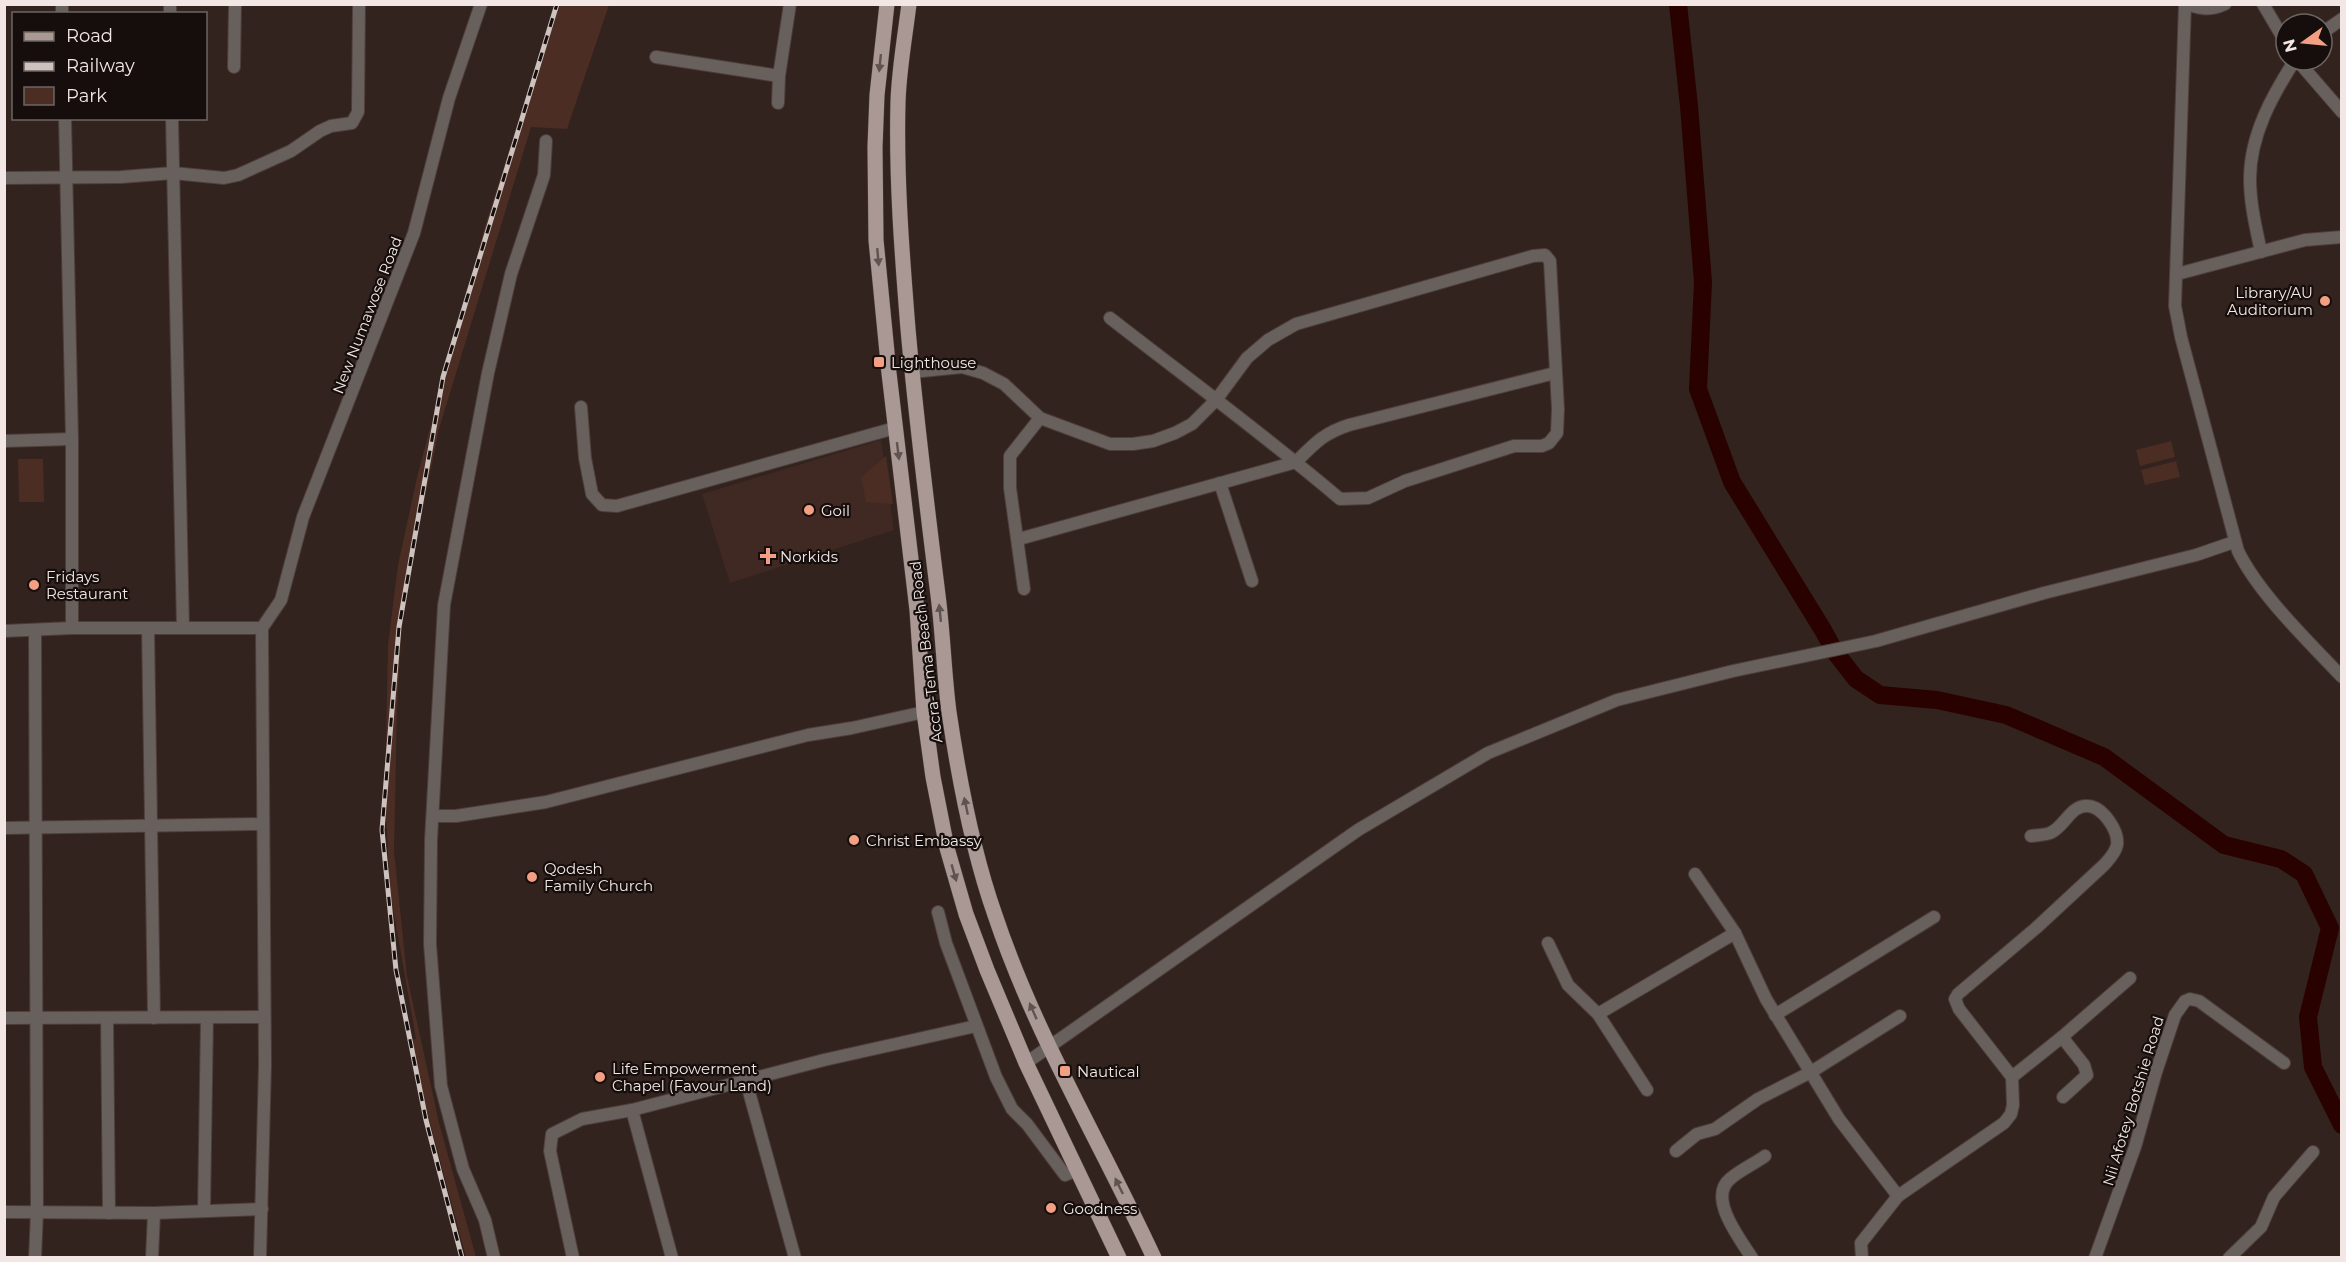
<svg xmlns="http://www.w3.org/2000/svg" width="2346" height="1262" viewBox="0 0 2346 1262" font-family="Montserrat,sans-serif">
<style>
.built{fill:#3f2922}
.green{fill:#4b2d23}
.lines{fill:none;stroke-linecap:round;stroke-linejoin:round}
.river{stroke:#290200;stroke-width:18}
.minor-casing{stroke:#4d3e3a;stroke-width:14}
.major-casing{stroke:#4d3e3a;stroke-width:16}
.minor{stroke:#68605d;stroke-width:12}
.major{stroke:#a99893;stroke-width:15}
.rail-casing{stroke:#cdc2be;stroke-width:5}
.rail{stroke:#150e0c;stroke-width:3;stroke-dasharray:9;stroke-linecap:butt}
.oneway{fill:#5f5350}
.poi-dot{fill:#f39f84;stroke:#150e0c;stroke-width:2}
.labels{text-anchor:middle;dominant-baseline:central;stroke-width:4.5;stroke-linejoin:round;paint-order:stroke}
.poi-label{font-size:15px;fill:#f2e7e4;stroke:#150e0c;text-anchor:start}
.street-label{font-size:15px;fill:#f2e7e4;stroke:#150e0c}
</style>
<rect width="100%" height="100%" fill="#32231e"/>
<polygon class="built" points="881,440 894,530 730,583 702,494"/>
<g class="green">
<polygon points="555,5 609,5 567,129 531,127 439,429 403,605 397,707 394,851 407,976 439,1123 476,1257 466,1257 408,1041 416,1039 390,891 385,795 388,645 398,565 418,473 485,226"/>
<polygon points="2171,441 2175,457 2140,466 2136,450"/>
<polygon points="886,456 893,504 866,502 861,477"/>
<polygon points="18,459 43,459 44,502 19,502"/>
<polygon points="2176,461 2180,477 2145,485 2141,470"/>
</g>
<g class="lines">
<polyline class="river" points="1678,4 1689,106 1703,282 1698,389 1732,482 1823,630 1835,652 1856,679 1880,695 1937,700 2006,715 2104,757 2224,845 2281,859 2304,874 2330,928 2308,1017 2313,1067 2342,1125"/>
<defs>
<g id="minor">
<polyline points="62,4 62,14"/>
<polyline points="170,4 170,14"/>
<path d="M 2185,4 L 2175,306 L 2181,337 L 2238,551 C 2259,594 2308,641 2342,677"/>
<path d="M 2186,4 C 2202,9 2210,11 2225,4"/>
<polyline points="2263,4 2286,43"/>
<polyline points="2322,33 2342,19"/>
<polyline points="656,57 779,76"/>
<polyline points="2297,60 2342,112"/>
<polyline points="234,67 235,4"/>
<polyline points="778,103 779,76 790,4"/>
<polyline points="65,118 72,439 72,628"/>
<polyline points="172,118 183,628"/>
<polyline points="4,178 121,177 173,173 224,178 238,175 291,151 320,131 331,126 352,123 358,112 359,4"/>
<path d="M 2261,252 C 2256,228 2250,204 2250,179 C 2250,135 2272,96 2295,60"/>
<polyline points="2177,274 2305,240 2342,237"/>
<path d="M 912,372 L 962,367 L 983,373 L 1004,384 L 1040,418 L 1110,444 L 1133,444 L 1153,441 L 1175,433 L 1192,424 L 1216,400 L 1247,358 L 1268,340 L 1296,324 L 1533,256 L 1545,255 L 1550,261 L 1558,409 L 1557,433 L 1549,443 L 1542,446 L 1514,446 L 1405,481 L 1368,498 L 1340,499 C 1266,436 1187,378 1110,318"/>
<polyline points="581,407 585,458 592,494 602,505 617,506 895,428"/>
<polyline points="4,441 72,439"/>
<polyline points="1220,483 1252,581"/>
<path d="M 1019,539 L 1296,462 C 1315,443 1324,433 1349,425 L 1555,373"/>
<polyline points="1024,589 1010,488 1010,456 1040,418"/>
<polyline points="148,628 154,1018"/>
<polyline points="262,628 281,600 303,517 414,233 449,98 481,4"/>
<polyline points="4,631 72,628 262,628"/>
<polyline points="434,816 456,816 546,802 808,735 852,728 924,712"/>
<polyline points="4,828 263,824"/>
<polyline points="1695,874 1735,933 1766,999 1839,1119 1898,1196"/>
<polyline points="938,912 946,943 996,1077 1012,1109 1027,1124 1065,1175 1077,1170"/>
<polyline points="1548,943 1568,985 1598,1014 1647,1090"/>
<polyline points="1598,1014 1735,933"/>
<polyline points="1775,1015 1934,917"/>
<polyline points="4,1018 263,1017"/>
<polyline points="107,1018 109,1213"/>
<polyline points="2062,1037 2084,1065 2087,1075 2063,1097"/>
<polyline points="1026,1063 1358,830 1488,753 1617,700 1733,671 1876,641 2044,593 2196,555 2234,542"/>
<polyline points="2012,1077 2062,1037 2130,978"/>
<polyline points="746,1081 795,1258"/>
<polyline points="632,1110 672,1258"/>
<polyline points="1676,1151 1697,1134 1715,1129 1758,1099 1811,1072 1900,1016"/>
<polyline points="204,1211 207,1018"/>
<polyline points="4,1212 154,1213 262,1209"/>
<polyline points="35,1258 37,1212 35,630"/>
<polyline points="152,1258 154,1213"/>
<polyline points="260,1258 265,1065 262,628"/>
<polyline points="494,1258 485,1220 463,1169 441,1086 430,944 431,840 444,605 488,373 511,274 544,175 546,141"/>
<polyline points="573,1258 550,1151 552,1134 582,1119 632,1110 824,1060 976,1026"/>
<path d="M 1752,1258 C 1741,1240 1707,1198 1730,1179 C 1740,1170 1754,1164 1765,1156"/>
<path d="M 1862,1258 L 1861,1243 L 1898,1196 L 2004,1123 L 2011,1114 L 2013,1105 L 2012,1077 L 1959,1009 L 1955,999 L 1958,994 L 2036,928 L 2104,865 C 2109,859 2115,854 2117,845 C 2119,831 2103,807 2088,806 C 2071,804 2064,828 2050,833 C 2045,835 2037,835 2031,836"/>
<polyline points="2095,1258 2135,1147 2156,1072 2175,1015 2185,1001 2190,999 2199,1001 2284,1063"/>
<polyline points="2229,1258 2261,1227 2274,1197 2313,1152"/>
</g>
<g id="major">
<polyline points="887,4 877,95 875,147 876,240 889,373 917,610 924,712 933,777 947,848 966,914 987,970 1026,1063 1119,1258"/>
<path d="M 909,4 C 905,37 899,69 898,102 C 896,178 902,254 908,329 C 916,418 927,507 938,595 C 943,634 944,673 949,712 C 959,780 972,850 995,915 C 1035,1035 1101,1143 1154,1258"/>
</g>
</defs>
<use href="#minor" class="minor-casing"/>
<use href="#major" class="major-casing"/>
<use href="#minor" class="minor"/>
<use href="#major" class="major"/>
<defs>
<polyline id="rail" points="462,1258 426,1120 396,970 382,830 399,627 443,377 557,4"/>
</defs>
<use href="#rail" class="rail-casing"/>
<use href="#rail" class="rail"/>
</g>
<defs><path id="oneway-solid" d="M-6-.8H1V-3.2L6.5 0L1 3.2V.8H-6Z" transform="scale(1.5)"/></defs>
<g class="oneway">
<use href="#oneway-solid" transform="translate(880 63) rotate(96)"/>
<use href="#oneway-solid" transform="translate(878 257) rotate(85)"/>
<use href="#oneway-solid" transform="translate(898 451) rotate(83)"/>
<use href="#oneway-solid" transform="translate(940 613) rotate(-96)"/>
<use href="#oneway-solid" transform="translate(966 806) rotate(-102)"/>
<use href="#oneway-solid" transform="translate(954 873) rotate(74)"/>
<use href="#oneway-solid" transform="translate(1033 1011) rotate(-114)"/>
<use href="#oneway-solid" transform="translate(1119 1186) rotate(-116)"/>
</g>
<g class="poi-dot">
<circle cx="2325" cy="301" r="6"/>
<rect x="873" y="356" width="12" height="12" rx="3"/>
<circle cx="809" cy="510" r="6"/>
<path d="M765 547h6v6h6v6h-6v6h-6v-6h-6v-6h6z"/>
<circle cx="34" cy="585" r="6"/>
<circle cx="854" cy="840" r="6"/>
<circle cx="532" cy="877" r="6"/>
<rect x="1059" y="1065" width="12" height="12" rx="3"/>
<circle cx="600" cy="1077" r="6"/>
<circle cx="1051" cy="1208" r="6"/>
</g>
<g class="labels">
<g class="poi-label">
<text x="2313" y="292" text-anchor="end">Library/AU<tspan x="2313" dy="17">Auditorium</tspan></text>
<text x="891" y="362">Lighthouse</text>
<text x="821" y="510">Goil</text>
<text x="780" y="556">Norkids</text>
<text x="46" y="576">Fridays<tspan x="46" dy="17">Restaurant</tspan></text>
<text x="866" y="840">Christ Embassy</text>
<text x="544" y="868">Qodesh<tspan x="544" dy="17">Family Church</tspan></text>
<text x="612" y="1068">Life Empowerment<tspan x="612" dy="17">Chapel (Favour Land)</tspan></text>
<text x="1077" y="1071">Nautical</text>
<text x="1063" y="1208">Goodness</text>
</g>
<g class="street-label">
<text transform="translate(367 315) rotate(-69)">New Numawose Road</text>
<text transform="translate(926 652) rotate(-97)">Accra-Tema Beach Road</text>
<text transform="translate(2133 1101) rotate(-73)">Nii Afotey Botshie Road</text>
</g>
</g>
<rect width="2346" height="1262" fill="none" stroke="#f2e7e4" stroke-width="12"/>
<rect x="12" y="12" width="195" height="108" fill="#150e0c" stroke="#6d6562" stroke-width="1.5"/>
<rect x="24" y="32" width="30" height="9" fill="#a99893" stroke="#6d6562" stroke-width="1.5"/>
<text x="66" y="42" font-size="18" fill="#f2e7e4">Road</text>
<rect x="24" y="62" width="30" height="9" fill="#cdc2be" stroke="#6d6562" stroke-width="1.5"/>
<text x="66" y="72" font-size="18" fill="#f2e7e4">Railway</text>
<rect x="24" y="87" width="30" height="18" fill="#4b2d23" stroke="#6d6562" stroke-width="1.5"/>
<text x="66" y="102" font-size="18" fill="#f2e7e4">Park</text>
<g transform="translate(2304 42) rotate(255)"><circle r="28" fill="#150e0c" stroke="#6d6562" stroke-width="1.5"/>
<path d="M0-4.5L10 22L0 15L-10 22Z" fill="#f39f84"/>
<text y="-9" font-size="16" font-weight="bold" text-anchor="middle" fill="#f2e7e4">N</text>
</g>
</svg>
